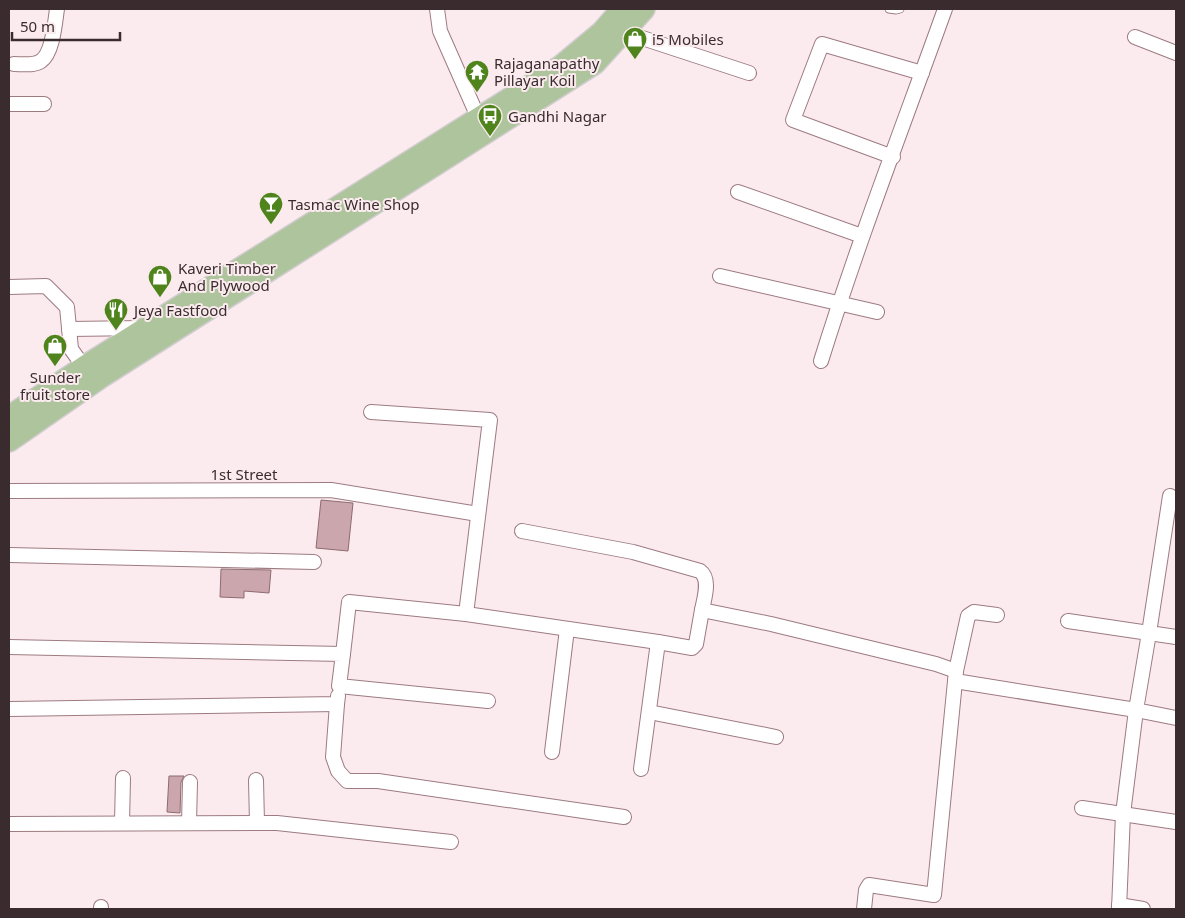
<svg xmlns="http://www.w3.org/2000/svg" width="1185" height="918" viewBox="0 0 1185 918" font-family="'Noto Sans',sans-serif">
<style>
.building{fill:#cba7ad;stroke:#8d6b71}
.lines{fill:none;stroke-linecap:round;stroke-linejoin:round}
.service-casing{stroke:#9d7b81;stroke-width:9}
.minor-casing{stroke:#9d7b81;stroke-width:16}
.primary-casing{stroke:#d0cccd;stroke-width:24}
.service{stroke:#fff;stroke-width:7}
.minor{stroke:#fff;stroke-width:14}
.primary{stroke:#adc49d;stroke-width:21}
.labels{text-anchor:middle;dominant-baseline:central;stroke-width:4;stroke-linejoin:round;paint-order:stroke}
.poi-label{font-size:15px;fill:#3a2c2e;stroke:#fbebee;text-anchor:start}
.street-label{font-size:15px;fill:#3a2c2e;stroke:#fbebee}
</style>
<rect width="100%" height="100%" fill="#fbebee"/>
<g class="building">
<polygon points="321,500 353,503 348,551 316,548"/>
<polygon points="221,569 271,570 269,593 244,591 244,598 220,597"/>
<polygon points="169,776 184,776 181,782 180,813 167,812"/>
</g>
<g class="lines">
<defs>
<polyline id="service" points="889,9 896,10 900,9"/>
<g id="minor">
<polyline points="437,9 440,31 478,117 483,123"/>
<polyline points="624,32 749,73"/>
<polyline points="1135,37 1176,53"/>
<path d="M 14,64 C 22,64 34,66 41,61 C 53,53 55,22 57,9"/>
<polyline points="9,104 44,104"/>
<polyline points="893,157 793,120 822,44 922,73"/>
<polyline points="738,192 862,236"/>
<polyline points="720,276 877,312"/>
<polyline points="9,287 46,286 67,307 71,349 84,367"/>
<polyline points="69,329 143,328"/>
<path d="M 821,361 C 858,242 903,126 945,9"/>
<polyline points="371,412 490,420 466,614"/>
<polyline points="9,491 331,490 478,514"/>
<polyline points="1170,496 1149,633 1176,637"/>
<path d="M 522,531 L 633,552 L 700,571 C 711,579 704,599 702,610"/>
<polyline points="9,555 314,562"/>
<polyline points="1068,621 1149,633 1136,710 1176,718"/>
<polyline points="9,647 343,654 339,686 488,701"/>
<polyline points="343,654 349,602 466,614 658,642 692,648 696,644 702,610 771,624 936,664 956,671"/>
<polyline points="955,681 1136,710 1123,814 1119,909"/>
<polyline points="337,704 333,757 338,771 347,781 378,781 624,817"/>
<polyline points="9,709 337,704 338,696"/>
<polyline points="649,712 776,737"/>
<polyline points="552,752 567,629"/>
<polyline points="641,769 658,642"/>
<polyline points="256,780 257,823"/>
<polyline points="1082,808 1176,822"/>
<polyline points="122,823 123,778"/>
<polyline points="189,823 190,782"/>
<polyline points="9,824 277,823 451,842"/>
<polyline points="1119,905 1143,909"/>
<polyline points="101,909 101,907"/>
<polyline points="864,909 866,890 869,885 934,895 956,671 968,616 974,612 997,615"/>
</g>
<g id="primary">
<polyline points="9,417 84,367 560,67 602,32 622,9"/>
<polyline points="9,441 104,375 595,63 644,9"/>
</g>
</defs>
<use href="#service" class="service-casing"/>
<use href="#minor" class="minor-casing"/>
<use href="#primary" class="primary-casing"/>
<use href="#service" class="service"/>
<use href="#minor" class="minor"/>
<use href="#primary" class="primary"/>
</g>
<defs>
<symbol id="shop-pin" viewBox="-11 -11 22 30"><path d="M0 17L-7.5 6A9.5 9.5 0 1 1 7.5 6Z" fill="#4f841c" stroke="#fbebee"/><path d="M-5-2.5h2.3a2.7 3.5 0 0 1 5.4 0H5L5.5 6h-11ZM-1.5-2.5h3a1.5 2.3 0 0 0-3 0Z" fill="#fff"/></symbol>
<symbol id="temple-pin" viewBox="-11 -11 22 30"><path d="M0 17L-7.5 6A9.5 9.5 0 1 1 7.5 6Z" fill="#4f841c" stroke="#fbebee"/><path d="M0-6L5-2H3V0L6.5 2.5H4V6H1.5V3h-3V6H-4V2.5H-6.5L-3 0V-2H-5Z" fill="#fff"/></symbol>
<symbol id="bus-pin" viewBox="-11 -11 22 30"><path d="M0 17L-7.5 6A9.5 9.5 0 1 1 7.5 6Z" fill="#4f841c" stroke="#fbebee"/><path d="M-5-6H5V4H4V6H2V4H-2V6H-4V4H-5ZM-3.5-4V0h7V-4ZM-3.5 1.2v1.5H-2V1.2ZM2 1.2v1.5H3.5V1.2Z" fill="#fff"/></symbol>
<symbol id="bar-pin" viewBox="-11 -11 22 30"><path d="M0 17L-7.5 6A9.5 9.5 0 1 1 7.5 6Z" fill="#4f841c" stroke="#fbebee"/><path d="M-6-5H6L.8 .8V4.5H3.5V6h-7V4.5H-.8V.8Z" fill="#fff"/></symbol>
<symbol id="restaurant-pin" viewBox="-11 -11 22 30"><path d="M0 17L-7.5 6A9.5 9.5 0 1 1 7.5 6Z" fill="#4f841c" stroke="#fbebee"/><path d="M-5-6h1v4h1v-4h1v4h1v-4h1v5L-1.5 .5V6h-2V.5L-5-1ZM5-6V6H3V1.5H1.5Q1.5-4 5-6Z" fill="#fff"/></symbol>
</defs>
<g fill-rule="evenodd">
<use href="#shop-pin" x="621" y="25" width="28" height="38"/>
<use href="#temple-pin" x="463" y="58" width="28" height="38"/>
<use href="#bus-pin" x="476" y="102" width="28" height="38"/>
<use href="#bar-pin" x="257" y="190" width="28" height="38"/>
<use href="#shop-pin" x="146" y="263" width="28" height="38"/>
<use href="#restaurant-pin" x="102" y="296" width="28" height="38"/>
<use href="#shop-pin" x="41" y="332" width="28" height="38"/>
</g>
<g class="labels">
<g class="poi-label">
<text x="652" y="39">i5 Mobiles</text>
<text x="494" y="63">Rajaganapathy<tspan x="494" dy="17">Pillayar Koil</tspan></text>
<text x="508" y="116">Gandhi Nagar</text>
<text x="288" y="204">Tasmac Wine Shop</text>
<text x="178" y="268">Kaveri Timber<tspan x="178" dy="17">And Plywood</tspan></text>
<text x="134" y="310">Jeya Fastfood</text>
<text x="55" y="377" text-anchor="middle">Sunder<tspan x="55" dy="17">fruit store</tspan></text>
</g>
<g class="street-label">
<text x="244" y="474">1st Street</text>
</g>
</g>
<rect width="1185" height="918" fill="none" stroke="#3a2c2e" stroke-width="20"/>
<path d="M12 32v8h108v-8" fill="none" stroke="#3a2c2e" stroke-width="2.5"/>
<text x="20" y="32" font-size="15" fill="#3a2c2e" stroke="#fbebee" stroke-width="4" paint-order="stroke">50 m</text>
</svg>
